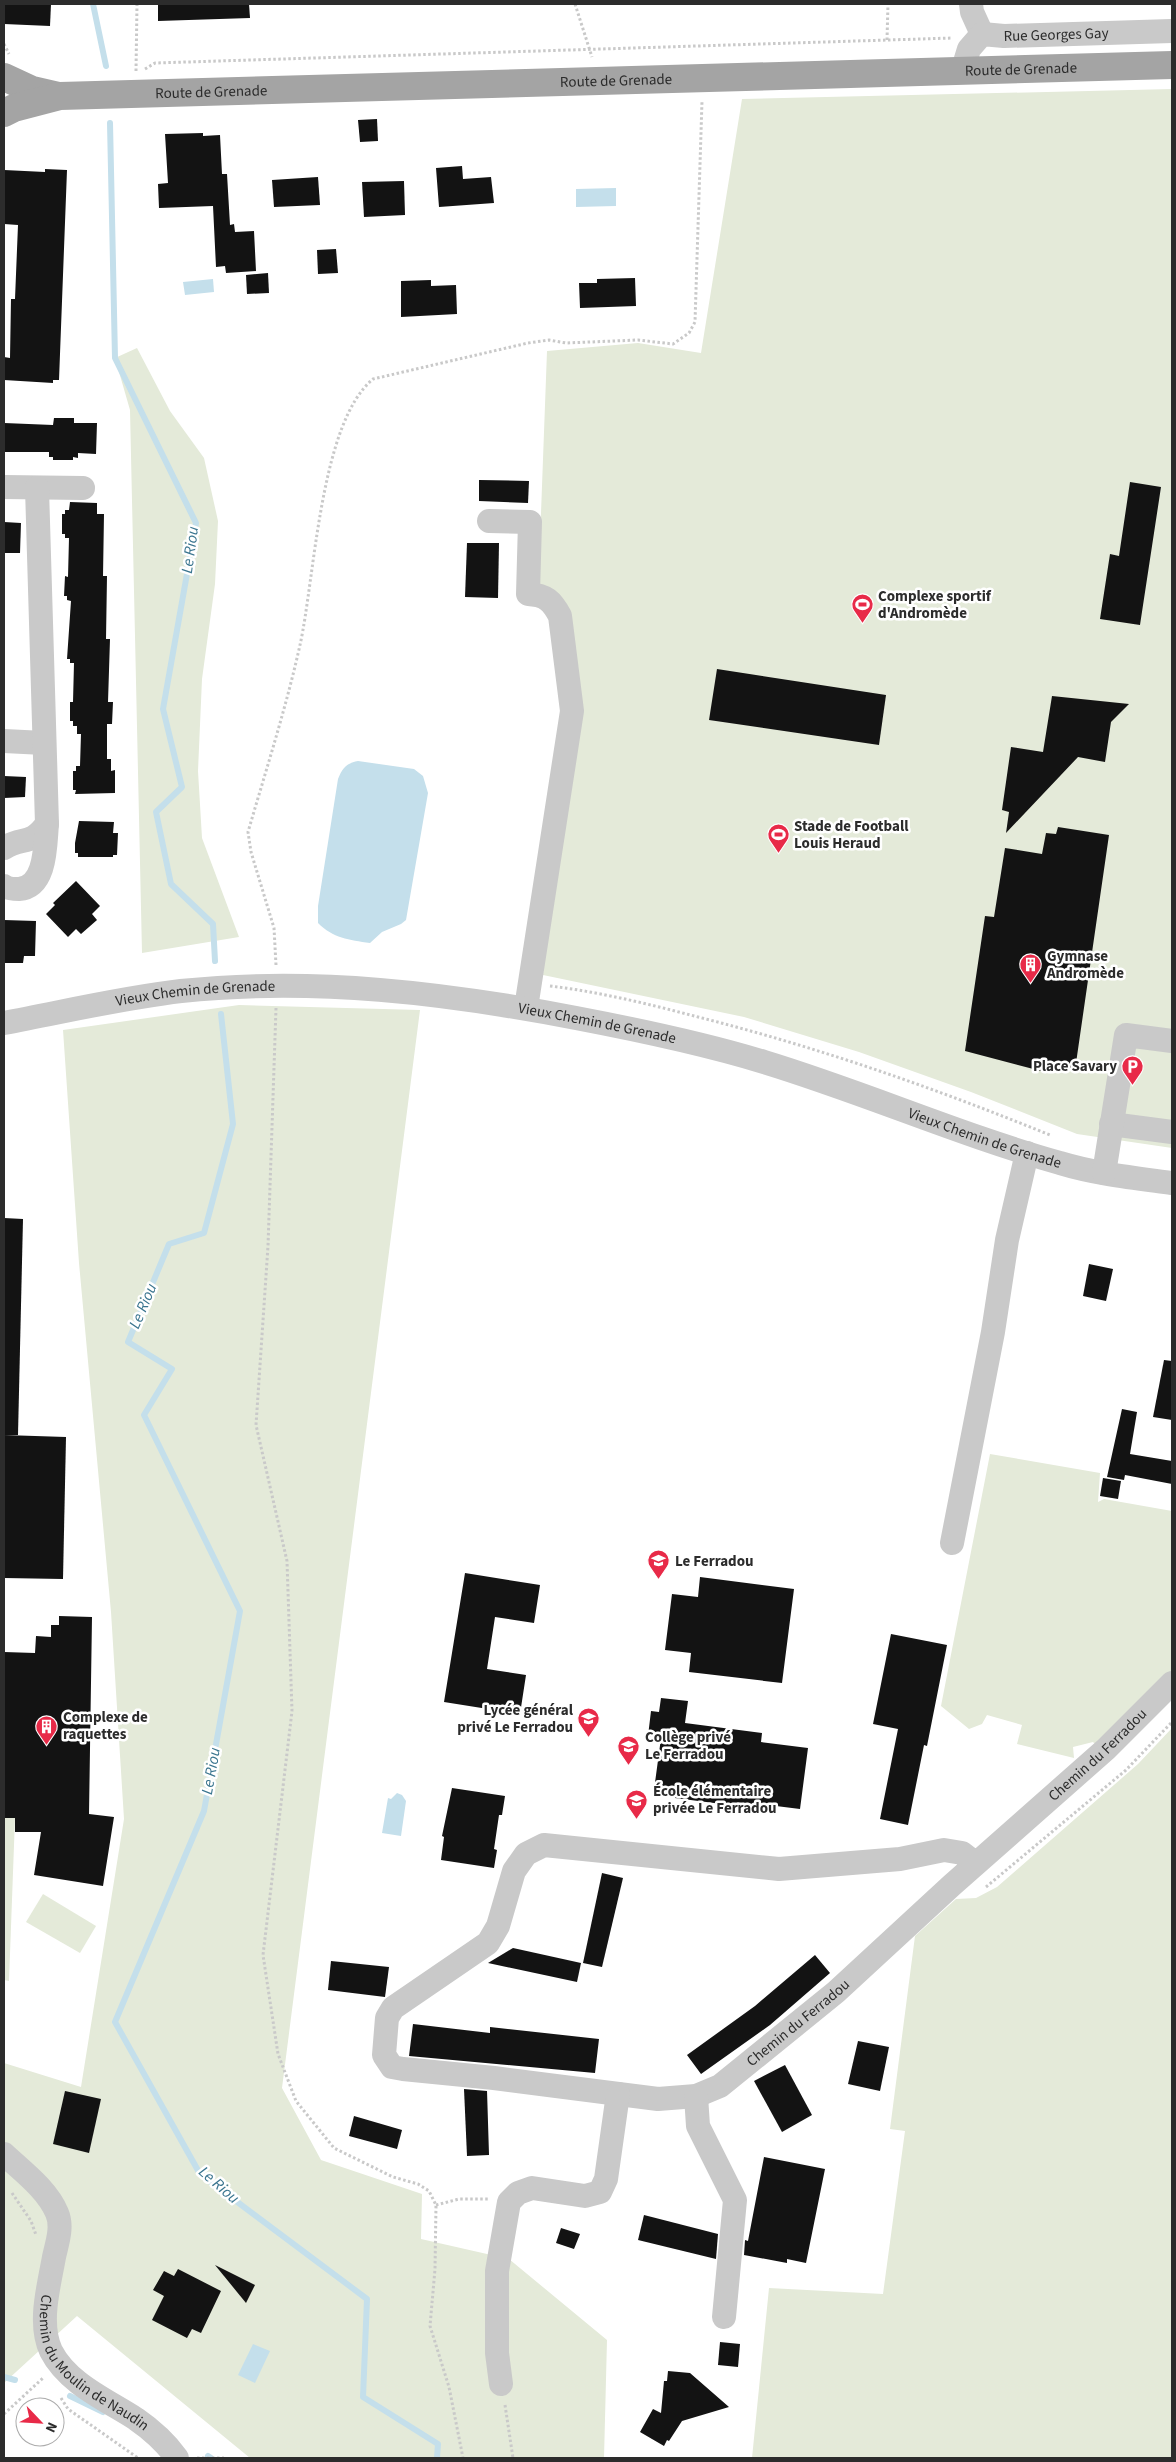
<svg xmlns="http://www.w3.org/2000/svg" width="1176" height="2462" viewBox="0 0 1176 2462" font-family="'Source Sans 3',sans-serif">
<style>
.green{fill:#e4ead9}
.water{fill:#c4dfeb}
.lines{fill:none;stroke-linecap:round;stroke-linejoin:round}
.stream{stroke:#c4dfeb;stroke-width:6}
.building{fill:#131313}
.path{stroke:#c9c9c9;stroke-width:3;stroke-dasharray:2.5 2.5;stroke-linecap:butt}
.minor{stroke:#c9c9c9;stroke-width:24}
.major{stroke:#a4a4a4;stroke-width:28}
.labels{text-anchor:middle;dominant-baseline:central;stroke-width:5;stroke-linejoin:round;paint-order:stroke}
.street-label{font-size:15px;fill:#2c2c2c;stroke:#fff}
.poi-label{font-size:15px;font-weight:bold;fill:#2c2c2c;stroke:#fff;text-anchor:start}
.water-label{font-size:16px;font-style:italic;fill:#3a758f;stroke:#fff}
</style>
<rect width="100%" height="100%" fill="#fff"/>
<g class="green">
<polygon points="1172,89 1172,1148 1077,1134 971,1092 859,1052 744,1017 543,975 562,709 549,611 538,594 547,351 638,343 701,353 742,99"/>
<polygon points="137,348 170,411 204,458 218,521 215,584 202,679 198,771 202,838 239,937 142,953 130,410 115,358"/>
<polygon points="239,1005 420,1010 282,2088 321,2160 422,2194 421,2239 509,2259 607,2340 604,2458 250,2458 77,2316 4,2383 4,2063 81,2087 124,1819 111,1612 79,1263 63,1030"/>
<polygon points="990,1454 1100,1473 1098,1502 1104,1499 1172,1511 1172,1671 1097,1746 1093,1742 1073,1747 1074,1758 1017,1744 1022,1725 987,1715 982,1724 969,1729 941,1706"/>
<polygon points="1172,1728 1172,2458 752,2458 769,2288 883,2294 905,2131 890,2129 915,1936 956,1899 976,1898 997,1887 1138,1764"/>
<polygon points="4,1818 15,1818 9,1981 4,1980"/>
<polygon points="43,1894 96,1926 80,1953 26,1922"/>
</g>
<g class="water">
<polygon points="616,188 616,206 576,207 576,189"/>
<polygon points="213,279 214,292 185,295 183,282"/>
<path d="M 358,761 L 414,769 L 423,776 L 428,793 L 406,920 L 401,924 L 382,932 L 370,943 C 349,940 333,938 318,923 L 318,906 L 338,779 C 342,769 346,763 358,761 Z"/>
<polygon points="397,1793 402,1795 406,1801 401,1836 382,1833 388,1798 391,1799"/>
<polygon points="253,2344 270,2351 255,2383 238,2375"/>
</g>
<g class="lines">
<g class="stream">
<polyline points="93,4 106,66"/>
<polyline points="110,123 115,358 196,523 163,709 182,787 156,812 171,884 213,924 215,961"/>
<polyline points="221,1014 233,1124 204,1233 169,1244 128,1342 172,1369 144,1415 240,1611 204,1811 115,2022 200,2174 367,2299 363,2397 438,2444 437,2458"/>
<polyline points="4,2377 15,2380"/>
<polyline points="70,2396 103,2412"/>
<polyline points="208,2456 211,2458"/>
</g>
</g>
<g class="building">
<polygon points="4,4 51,4 50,26 4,24"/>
<polygon points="158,4 249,4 250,18 158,21"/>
<polygon points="377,119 378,141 360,142 358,120"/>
<polygon points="203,133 203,136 220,135 222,174 227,174 230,225 234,224 235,232 254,231 256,271 226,273 225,266 216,267 213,206 159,208 158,184 168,183 165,134"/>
<polygon points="462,166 463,179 491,177 494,203 439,207 436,168"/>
<polygon points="45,169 67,170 59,380 53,380 53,383 4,380 4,357 10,358 11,299 15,299 18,225 4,224 4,170 45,172"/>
<polygon points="318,177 320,205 274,207 272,180"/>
<polygon points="404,181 405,215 364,217 362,182"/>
<polygon points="336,249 338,273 318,274 317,250"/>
<polygon points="268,273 269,293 247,294 246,275"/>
<polygon points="635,278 636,306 580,308 579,283 597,283 597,279"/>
<polygon points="431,280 431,286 456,285 457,314 401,317 401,281"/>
<polygon points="54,418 74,418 74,423 97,423 96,454 78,453 78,458 73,457 73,460 53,460 53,457 49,457 49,452 4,452 4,423 53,425"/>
<polygon points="479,480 529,481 528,503 479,501"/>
<polygon points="1130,482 1161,487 1140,625 1100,619 1110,554 1119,556"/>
<polygon points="70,502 97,503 97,514 104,514 103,576 107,576 106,639 110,639 108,702 113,702 112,724 107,724 107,759 111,759 111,771 115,770 115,793 75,794 76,790 73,790 73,771 76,771 76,766 80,766 81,734 77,734 77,726 73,726 73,721 70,721 70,702 73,702 74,663 70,663 70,659 67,659 71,601 67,600 67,596 64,596 65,576 68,577 69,538 65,538 65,534 62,534 62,514 65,514 65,510 69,510"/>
<polygon points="4,522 21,523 20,553 4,553"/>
<polygon points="467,543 499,543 498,598 465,597"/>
<polygon points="717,669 886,695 879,745 709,720"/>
<polygon points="1052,696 1129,704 1111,722 1105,762 1078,757 1006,833 1009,812 1002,810 1011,747 1043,752"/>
<polygon points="4,776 26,777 25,797 4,798"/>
<polygon points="79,821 114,822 113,833 118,833 117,855 113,855 113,857 78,857 78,853 75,853 75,843"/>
<polygon points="1058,827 1109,835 1075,1070 1042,1065 1041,1071 965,1051 985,916 994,917 1005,848 1042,854 1046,833 1056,834"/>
<polygon points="76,881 100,906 92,914 97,920 81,934 76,929 68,937 46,914 55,905 53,903"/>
<polygon points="4,920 36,921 35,956 24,956 23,963 4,963"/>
<polygon points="4,1218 23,1219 18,1435 4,1435"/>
<polygon points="1089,1264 1113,1269 1106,1301 1083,1296"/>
<polygon points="1164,1360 1172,1361 1172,1420 1153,1417"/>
<polygon points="1122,1409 1137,1412 1130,1454 1172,1461 1172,1484 1125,1475 1124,1480 1107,1477"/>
<polygon points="4,1435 66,1437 63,1579 4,1578"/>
<polygon points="1103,1478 1121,1481 1118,1499 1100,1496"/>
<polygon points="465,1573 540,1585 534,1623 495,1617 487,1669 526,1675 520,1714 444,1702"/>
<polygon points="700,1577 794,1589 782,1683 689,1672 691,1653 665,1650 672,1594 698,1597"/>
<polygon points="59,1616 92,1617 89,1814 114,1817 103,1886 34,1875 41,1832 15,1832 15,1818 4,1818 4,1652 35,1653 36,1636 51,1637 51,1625 59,1625"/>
<polygon points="891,1634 947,1645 927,1746 924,1745 908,1825 880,1819 898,1729 873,1724"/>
<polygon points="661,1698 688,1701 685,1723 762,1733 761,1742 808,1748 800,1809 753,1803 753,1808 675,1798 676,1793 654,1790 661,1738 648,1736 651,1711 659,1712"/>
<polygon points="452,1788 505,1796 502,1815 499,1815 494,1849 497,1850 494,1868 441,1860 444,1837 442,1836"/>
<polygon points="602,1873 623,1878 602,1967 583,1963"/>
<polygon points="513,1948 581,1963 577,1982 488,1963"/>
<polygon points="815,1955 830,1973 770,2025 701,2074 687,2055 755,2006"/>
<polygon points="331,1961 389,1967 385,1997 328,1990"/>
<polygon points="413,2024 490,2033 490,2027 599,2039 595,2073 409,2056"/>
<polygon points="858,2041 889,2047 880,2091 848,2084"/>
<polygon points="785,2065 812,2115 782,2132 754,2081"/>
<polygon points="464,2089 487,2091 489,2155 467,2156"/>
<polygon points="65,2091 101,2099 89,2153 53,2144"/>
<polygon points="354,2116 402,2130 397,2149 349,2136"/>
<polygon points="764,2157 825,2169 806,2263 787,2259 787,2263 744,2255 745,2240 748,2241"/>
<polygon points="644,2215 718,2234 716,2259 638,2240"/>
<polygon points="561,2228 580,2234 574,2249 556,2243"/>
<polygon points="215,2265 255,2285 246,2303"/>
<polygon points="178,2269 221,2291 201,2333 192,2329 187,2338 152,2320 164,2296 153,2290 164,2271 174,2276"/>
<polygon points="720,2342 740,2344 738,2367 718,2365"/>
<polygon points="668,2371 690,2373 729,2407 682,2421 669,2441 667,2440 664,2446 640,2432 653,2409 661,2413 664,2381 667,2381"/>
</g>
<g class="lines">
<g class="path">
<polyline points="575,4 592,57"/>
<polyline points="887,40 888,4"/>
<polyline points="4,44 9,54"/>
<polyline points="145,69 155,63 952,38"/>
<polyline points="136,71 137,4"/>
<path d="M 276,965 L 274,928 L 251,852 L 248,832 C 266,770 286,708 300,645 C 315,577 320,423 373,379 L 528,343 L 549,340 L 566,343 L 638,340 L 673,344 L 689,333 L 695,322 L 702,101"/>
<path d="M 550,986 C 600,992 649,1004 698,1017 C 821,1048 934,1088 1050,1135"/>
<polyline points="276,1008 268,1246 256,1425 287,1561 292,1711 263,1955 278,2054 296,2101 334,2148 393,2177 418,2184 429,2191 436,2205 435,2269 430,2326 449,2387 463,2458"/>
<polyline points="986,1887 1126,1770 1172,1722"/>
<polyline points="12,2193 31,2221 36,2235"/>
<polyline points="436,2205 459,2199 489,2199"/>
<polyline points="61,2398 68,2409 138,2458"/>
<polyline points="505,2405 513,2458"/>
<polyline points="4,2414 43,2378"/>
<polyline points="197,2458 224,2458"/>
</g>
<g class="minor">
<polyline points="971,4 972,12 982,34"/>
<path id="s1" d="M 962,72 L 969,49 L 982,34 L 1004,36 L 1172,31"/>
<polyline points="4,487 83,488"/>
<path d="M 489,521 L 530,522 L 528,594 C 546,595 552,601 560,616 L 572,711 L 526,1008"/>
<polyline points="4,741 44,743"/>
<path d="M 4,848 C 23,836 30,847 47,824"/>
<path d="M 4,886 C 8,889 14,889 19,889 C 47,887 45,843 47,824 L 37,488"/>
<path id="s2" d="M 4,1023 C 63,1012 121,998 181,991 C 314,977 446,993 576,1018 C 639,1030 702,1043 764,1062 C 863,1092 960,1135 1060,1163 C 1096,1174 1135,1178 1172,1183"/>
<polyline points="1111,1124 1172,1132"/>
<polyline points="1104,1173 1126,1035 1172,1041"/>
<polyline points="952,1543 993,1332 1007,1240 1027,1153"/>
<path id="s3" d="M 975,1863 L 962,1853 L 944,1850 L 900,1859 L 779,1869 L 544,1845 L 526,1854 L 514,1871 L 498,1926 L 488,1943 L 393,2008 L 387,2018 L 384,2055 L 392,2067 L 403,2069 L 494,2078 L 658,2099 L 696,2096 L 720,2086 L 836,1992 L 952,1885 L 1106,1749 L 1172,1683"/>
<polyline points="696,2096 698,2126 735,2200 724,2317"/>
<path id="s4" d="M 4,2154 C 22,2171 47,2189 57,2213 C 63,2227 57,2243 54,2257 C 49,2286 38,2323 51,2351 C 68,2384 107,2400 136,2419 C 152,2430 166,2443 177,2458"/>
<polyline points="501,2384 497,2353 497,2271 509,2202 518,2193 532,2188 585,2196 600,2192 606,2179 618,2094"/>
</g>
<g class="major">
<polyline points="4,77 32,90 58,96"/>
<path id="s5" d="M 4,113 L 14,108 L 60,96 L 1172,65"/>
</g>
</g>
<defs>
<symbol id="stadium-pin" viewBox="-11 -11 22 30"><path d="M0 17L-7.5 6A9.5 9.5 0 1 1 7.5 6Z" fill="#e82a48" stroke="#fff"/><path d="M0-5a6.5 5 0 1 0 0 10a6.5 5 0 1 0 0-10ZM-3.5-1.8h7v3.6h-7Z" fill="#fff"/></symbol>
<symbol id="building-pin" viewBox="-11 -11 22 30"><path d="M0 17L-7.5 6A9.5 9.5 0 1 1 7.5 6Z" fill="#e82a48" stroke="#fff"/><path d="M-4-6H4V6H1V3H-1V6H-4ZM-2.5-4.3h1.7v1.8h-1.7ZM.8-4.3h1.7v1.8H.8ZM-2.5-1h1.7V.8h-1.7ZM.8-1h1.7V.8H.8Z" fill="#fff"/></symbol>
<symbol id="parking-pin" viewBox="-11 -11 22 30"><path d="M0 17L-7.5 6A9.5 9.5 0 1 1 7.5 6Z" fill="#e82a48" stroke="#fff"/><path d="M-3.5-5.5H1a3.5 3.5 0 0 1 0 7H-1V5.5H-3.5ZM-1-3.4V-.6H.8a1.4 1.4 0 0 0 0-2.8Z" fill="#fff"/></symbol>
<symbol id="school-pin" viewBox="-11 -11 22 30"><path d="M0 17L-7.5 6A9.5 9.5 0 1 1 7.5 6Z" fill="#e82a48" stroke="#fff"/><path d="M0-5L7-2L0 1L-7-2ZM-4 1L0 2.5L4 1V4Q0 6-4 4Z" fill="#fff"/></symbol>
</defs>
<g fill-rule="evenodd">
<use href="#stadium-pin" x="850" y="592" width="25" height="34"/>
<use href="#stadium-pin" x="766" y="822" width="25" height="34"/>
<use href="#building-pin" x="1018" y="952" width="25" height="34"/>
<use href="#parking-pin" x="1120" y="1054" width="25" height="34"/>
<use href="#school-pin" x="646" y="1548" width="25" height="34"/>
<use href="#school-pin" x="576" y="1706" width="25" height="34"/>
<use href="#building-pin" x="34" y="1714" width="25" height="34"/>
<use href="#school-pin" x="616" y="1734" width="25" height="34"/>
<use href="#school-pin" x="624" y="1788" width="25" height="34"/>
</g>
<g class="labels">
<g class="street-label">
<text stroke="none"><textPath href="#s1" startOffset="118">Rue Georges Gay</textPath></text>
<text stroke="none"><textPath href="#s5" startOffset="1020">Route de Grenade</textPath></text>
<text stroke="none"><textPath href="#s5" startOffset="615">Route de Grenade</textPath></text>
<text stroke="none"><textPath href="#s5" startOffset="210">Route de Grenade</textPath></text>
<text stroke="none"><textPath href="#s2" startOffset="194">Vieux Chemin de Grenade</textPath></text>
<text stroke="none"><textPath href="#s2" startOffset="599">Vieux Chemin de Grenade</textPath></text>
<text stroke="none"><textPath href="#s2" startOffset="1004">Vieux Chemin de Grenade</textPath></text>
<text stroke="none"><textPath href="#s3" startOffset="1568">Chemin du Ferradou</textPath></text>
<text stroke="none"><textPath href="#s3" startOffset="1166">Chemin du Ferradou</textPath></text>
<text stroke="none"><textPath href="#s4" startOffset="254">Chemin du Moulin de Naudin</textPath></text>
</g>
<g class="poi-label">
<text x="878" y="596">Complexe sportif<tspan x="878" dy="17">d'Andromède</tspan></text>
<text x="794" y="826">Stade de Football<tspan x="794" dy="17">Louis Heraud</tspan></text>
<text x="1047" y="956">Gymnase<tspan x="1047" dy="17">Andromède</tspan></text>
<text x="1117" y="1066" text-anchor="end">Place Savary</text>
<text x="675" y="1561">Le Ferradou</text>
<text x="573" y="1710" text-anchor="end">Lycée général<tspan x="573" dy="17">privé Le Ferradou</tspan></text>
<text x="63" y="1717">Complexe de<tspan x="63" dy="17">raquettes</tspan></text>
<text x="645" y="1737">Collège privé<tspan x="645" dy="17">Le Ferradou</tspan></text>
<text x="653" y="1791">École élémentaire<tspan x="653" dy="17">privée Le Ferradou</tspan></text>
</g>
<g class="water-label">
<text transform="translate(190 550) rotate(-82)">Le Riou</text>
<text transform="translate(143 1306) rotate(-67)">Le Riou</text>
<text transform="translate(211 1771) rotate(-80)">Le Riou</text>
<text transform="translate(219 2185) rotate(41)">Le Riou</text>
</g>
</g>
<rect width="1176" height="2462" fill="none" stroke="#2c2c2c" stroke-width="10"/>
<g transform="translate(40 2422) rotate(115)"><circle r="24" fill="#ffffff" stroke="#ababab"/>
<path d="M0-4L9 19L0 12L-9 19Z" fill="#e82a48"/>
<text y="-8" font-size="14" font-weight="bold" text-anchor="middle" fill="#2c2c2c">N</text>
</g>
</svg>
